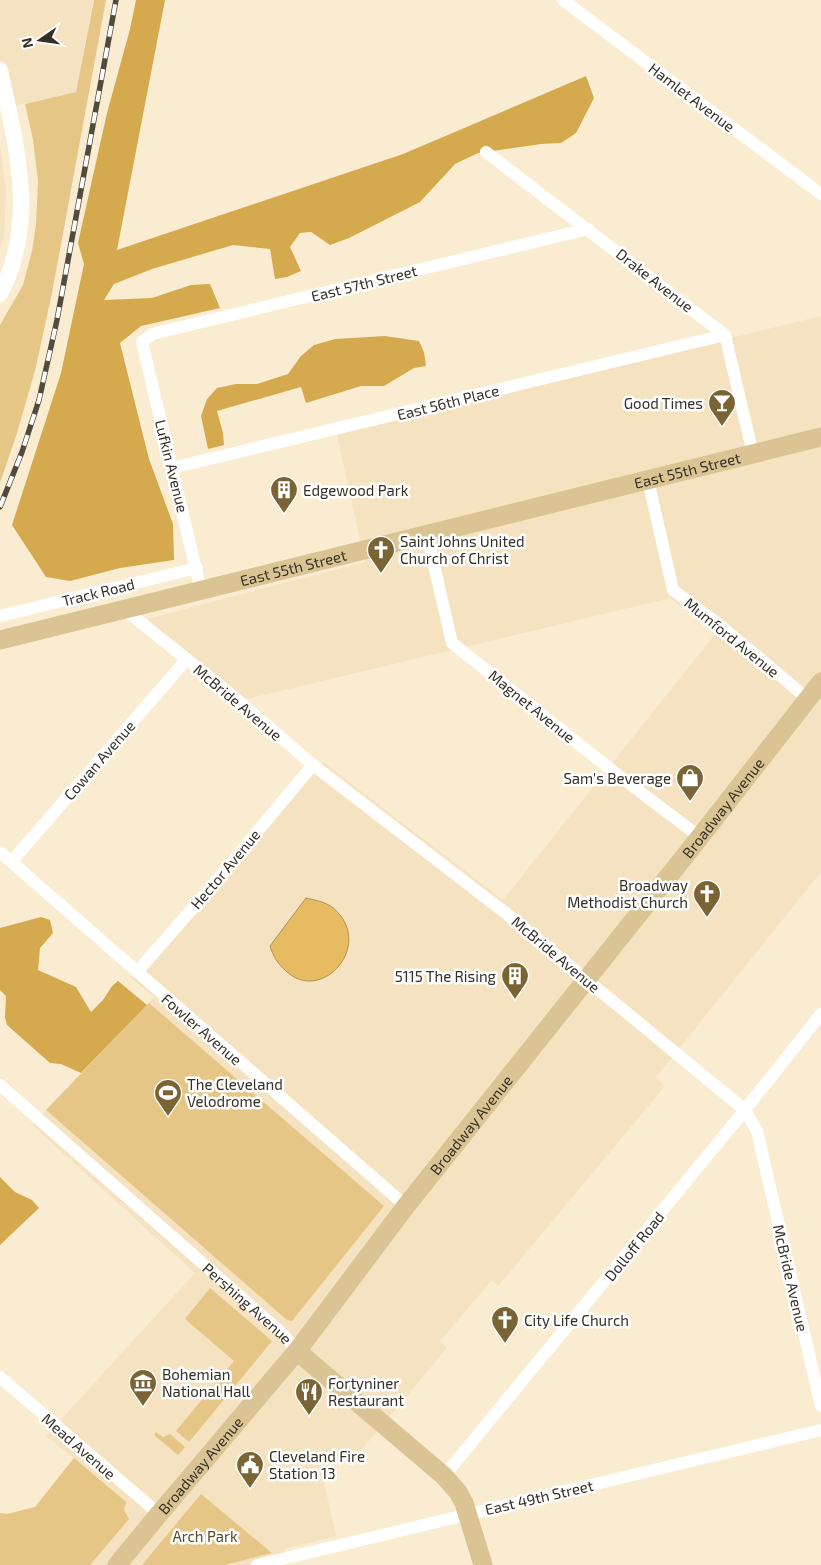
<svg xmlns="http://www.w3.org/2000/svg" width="821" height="1565" viewBox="0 0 821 1565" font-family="'Exo 2',sans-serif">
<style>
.built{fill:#f4e2c0}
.green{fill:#e6c687}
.forest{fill:#d5aa4f}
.water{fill:#e7bb61;stroke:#b2914f}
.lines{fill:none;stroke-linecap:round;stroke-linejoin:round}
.street{stroke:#fff;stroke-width:12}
.secondary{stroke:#fff;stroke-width:16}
.primary{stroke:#dac493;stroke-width:19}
.rail-casing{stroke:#514a3d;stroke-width:5.5}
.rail{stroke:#fff;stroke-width:4;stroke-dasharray:11;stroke-linecap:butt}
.labels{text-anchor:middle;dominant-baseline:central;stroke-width:5;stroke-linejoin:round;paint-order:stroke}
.street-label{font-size:15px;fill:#352f25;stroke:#fff}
.poi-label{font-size:15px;fill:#352f25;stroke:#fff;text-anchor:start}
.park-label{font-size:15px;fill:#5d4b25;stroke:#fff}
</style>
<rect width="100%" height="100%" fill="#faecd1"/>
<g class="built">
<polygon points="0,0 93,0 76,92 0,109"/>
<polygon points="0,146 6,190 4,238 0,248"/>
<polygon points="821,316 821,872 656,1077 665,1086 498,1286 492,1280 440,1341 447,1348 357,1455 320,1464 336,1536 284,1549 288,1565 0,1565 0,1513 15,1513 35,1507 74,1458 46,1436 195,1273 32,1125 154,997 130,977 323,762 503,900 716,633 670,598 243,700 147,619 365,562 337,435"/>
</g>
<g class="green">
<polygon points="94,0 106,0 52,293 35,371 17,433 0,483 0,325 23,285 32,251 36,224 38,181 33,140 25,104 76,92"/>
<polygon points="149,1003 384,1206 292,1321 287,1320 46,1110"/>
<polygon points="210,1288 272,1341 189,1442 176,1431 234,1361 185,1319"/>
<polygon points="156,1432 163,1437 170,1434 185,1447 178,1455 154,1435"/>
<polygon points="74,1458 126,1502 124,1510 129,1519 90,1565 0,1565 0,1513 7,1514 35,1507"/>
<polygon points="201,1494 272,1553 225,1565 142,1565"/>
</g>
<g class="forest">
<polygon points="136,0 165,0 117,250 403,154 586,76 594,98 576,133 561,143 541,144 478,153 455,164 420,202 349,238 330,245 311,232 300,233 290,247 301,271 287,277 275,279 270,249 233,245 152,269 114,284 104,300 152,298 191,285 210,284 220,308 141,326 120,343 149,459 173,524 174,560 120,568 70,581 46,577 12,525 61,373 84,264 78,243 107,113 130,29"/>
<polygon points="385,336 419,341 424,352 426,366 414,368 384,386 361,386 306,403 301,387 217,411 223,433 224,445 208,449 201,416 207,399 217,388 236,384 257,384 288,374 301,356 314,345 335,339"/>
<polygon points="41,917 50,920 53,933 40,948 38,970 76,987 91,1012 103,1000 112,986 118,981 147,1005 81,1073 61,1064 50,1063 7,1025 5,1017 6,996 0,990 0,928"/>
<polygon points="0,1177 15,1192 32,1200 39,1208 0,1245"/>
</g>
<path class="water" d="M 306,898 C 315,900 325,902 332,907 C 335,909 337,912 340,915 C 369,951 320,1003 286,971 C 278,964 273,956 270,946 Z"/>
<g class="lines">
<g class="street">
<polyline points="563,0 821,194"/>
<polyline points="486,152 725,335 753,454"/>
<polyline points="172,468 725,335"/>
<polyline points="648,480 673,590 721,626 808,699"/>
<polyline points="427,535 452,643 614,772 700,837"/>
<polyline points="201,591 142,342 152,334 588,229"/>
<polyline points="125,610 233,696 313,765 503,911 745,1110 757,1131 821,1406"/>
<polyline points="0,616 197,568"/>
<polyline points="0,852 406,1206"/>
<polyline points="12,861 187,659"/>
<polyline points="137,972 207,892 313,765"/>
<path id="s1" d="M 0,1085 L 283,1334 L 297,1351"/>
<polyline points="0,1377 159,1514"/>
<polyline points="444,1476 736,1121 821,1014"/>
<polyline points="257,1565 821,1430"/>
</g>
<path class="secondary" d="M 0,70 C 16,145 38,222 0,294"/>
<g class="primary">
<path id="s2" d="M 0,640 L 821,437"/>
<polyline points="297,1351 444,1476 458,1492 464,1503 483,1565"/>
<path id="s3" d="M 117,1565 L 159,1514 L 297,1351 L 406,1206 L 700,837 L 821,682"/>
</g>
<defs>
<polyline id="rail" points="0,507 22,452 39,400 57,320 116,0"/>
</defs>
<use href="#rail" class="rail-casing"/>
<use href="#rail" class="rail"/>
</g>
<defs>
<symbol id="bar-pin" viewBox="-11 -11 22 30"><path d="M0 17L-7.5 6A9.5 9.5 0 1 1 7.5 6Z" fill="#7b6434" stroke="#fff"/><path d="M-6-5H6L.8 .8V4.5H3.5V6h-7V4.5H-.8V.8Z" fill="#fff"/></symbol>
<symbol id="building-pin" viewBox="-11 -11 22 30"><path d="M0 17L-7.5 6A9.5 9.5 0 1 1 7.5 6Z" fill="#7b6434" stroke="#fff"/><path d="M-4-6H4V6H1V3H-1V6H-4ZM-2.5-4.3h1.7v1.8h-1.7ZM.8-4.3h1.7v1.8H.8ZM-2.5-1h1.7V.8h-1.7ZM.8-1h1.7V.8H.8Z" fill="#fff"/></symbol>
<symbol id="church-pin" viewBox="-11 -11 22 30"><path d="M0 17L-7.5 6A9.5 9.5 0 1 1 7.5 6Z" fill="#7b6434" stroke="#fff"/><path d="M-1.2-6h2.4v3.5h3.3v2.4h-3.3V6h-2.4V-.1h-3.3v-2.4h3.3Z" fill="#fff"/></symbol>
<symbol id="shop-pin" viewBox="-11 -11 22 30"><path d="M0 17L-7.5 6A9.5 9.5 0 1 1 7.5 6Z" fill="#7b6434" stroke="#fff"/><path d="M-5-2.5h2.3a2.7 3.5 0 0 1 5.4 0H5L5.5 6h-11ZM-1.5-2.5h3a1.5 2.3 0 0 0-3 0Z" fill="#fff"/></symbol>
<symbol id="stadium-pin" viewBox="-11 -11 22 30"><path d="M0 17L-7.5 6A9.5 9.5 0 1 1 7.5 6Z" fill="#7b6434" stroke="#fff"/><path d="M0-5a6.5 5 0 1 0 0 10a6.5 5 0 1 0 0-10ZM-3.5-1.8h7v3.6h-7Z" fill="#fff"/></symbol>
<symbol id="museum-pin" viewBox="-11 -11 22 30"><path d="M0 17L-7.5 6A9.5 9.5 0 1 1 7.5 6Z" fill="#7b6434" stroke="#fff"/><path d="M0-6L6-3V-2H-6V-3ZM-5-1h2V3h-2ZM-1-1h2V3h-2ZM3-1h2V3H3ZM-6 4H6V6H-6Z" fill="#fff"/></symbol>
<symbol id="restaurant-pin" viewBox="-11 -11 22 30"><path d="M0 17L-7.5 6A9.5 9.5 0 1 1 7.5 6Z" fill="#7b6434" stroke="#fff"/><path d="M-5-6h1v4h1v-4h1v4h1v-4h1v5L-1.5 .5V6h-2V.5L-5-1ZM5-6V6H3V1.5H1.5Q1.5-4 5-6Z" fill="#fff"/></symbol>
<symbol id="civic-pin" viewBox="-11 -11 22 30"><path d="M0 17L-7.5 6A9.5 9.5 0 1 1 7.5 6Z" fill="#7b6434" stroke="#fff"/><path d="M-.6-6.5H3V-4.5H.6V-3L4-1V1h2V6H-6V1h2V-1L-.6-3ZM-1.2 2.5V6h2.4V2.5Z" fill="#fff"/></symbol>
</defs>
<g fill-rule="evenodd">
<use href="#bar-pin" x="706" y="387" width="32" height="43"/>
<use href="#building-pin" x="268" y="474" width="32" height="43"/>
<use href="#church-pin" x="365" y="534" width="32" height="43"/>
<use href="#shop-pin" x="674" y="762" width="32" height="43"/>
<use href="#church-pin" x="691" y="878" width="32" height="43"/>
<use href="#building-pin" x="499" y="960" width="32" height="43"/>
<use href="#stadium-pin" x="152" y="1077" width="32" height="43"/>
<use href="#church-pin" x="489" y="1304" width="32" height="43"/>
<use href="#museum-pin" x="127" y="1367" width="32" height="43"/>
<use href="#restaurant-pin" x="293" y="1376" width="32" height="43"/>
<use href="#civic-pin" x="234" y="1449" width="32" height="43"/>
</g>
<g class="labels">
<g class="street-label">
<text transform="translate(692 97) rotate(37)">Hamlet Avenue</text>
<text transform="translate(655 280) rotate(38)">Drake Avenue</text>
<text transform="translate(364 283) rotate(-14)">East 57th Street</text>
<text transform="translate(448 402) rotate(-14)">East 56th Place</text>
<text transform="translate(172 466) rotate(76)">Lufkin Avenue</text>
<text stroke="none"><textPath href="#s2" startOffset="708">East 55th Street</textPath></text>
<text stroke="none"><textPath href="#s2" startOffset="302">East 55th Street</textPath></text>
<text transform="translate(98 592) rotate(-14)">Track Road</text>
<text transform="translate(732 637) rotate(39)">Mumford Avenue</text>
<text transform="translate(238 702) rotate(40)">McBride Avenue</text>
<text transform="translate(532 706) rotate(39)">Magnet Avenue</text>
<text transform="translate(99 760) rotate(-49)">Cowan Avenue</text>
<text stroke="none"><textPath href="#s3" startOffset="970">Broadway Avenue</textPath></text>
<text transform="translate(225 869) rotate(-50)">Hector Avenue</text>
<text transform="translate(556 954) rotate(40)">McBride Avenue</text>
<text transform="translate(202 1029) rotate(41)">Fowler Avenue</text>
<text stroke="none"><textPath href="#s3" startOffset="565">Broadway Avenue</textPath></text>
<text transform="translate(634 1246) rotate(-51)">Dolloff Road</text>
<text transform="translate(791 1278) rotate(77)">McBride Avenue</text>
<text stroke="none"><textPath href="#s1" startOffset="330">Pershing Avenue</textPath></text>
<text transform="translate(79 1446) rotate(41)">Mead Avenue</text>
<text stroke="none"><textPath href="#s3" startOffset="130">Broadway Avenue</textPath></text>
<text transform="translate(539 1497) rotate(-13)">East 49th Street</text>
</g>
<g class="poi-label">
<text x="703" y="403" text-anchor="end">Good Times</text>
<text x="303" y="490">Edgewood Park</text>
<text x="400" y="541">Saint Johns United<tspan x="400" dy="17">Church of Christ</tspan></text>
<text x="671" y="778" text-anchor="end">Sam's Beverage</text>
<text x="688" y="885" text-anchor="end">Broadway<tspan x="688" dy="17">Methodist Church</tspan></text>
<text x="496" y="976" text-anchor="end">5115 The Rising</text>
<text x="187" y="1084">The Cleveland<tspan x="187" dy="17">Velodrome</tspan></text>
<text x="524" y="1320">City Life Church</text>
<text x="162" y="1374">Bohemian<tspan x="162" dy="17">National Hall</tspan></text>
<text x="328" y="1383">Fortyniner<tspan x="328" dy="17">Restaurant</tspan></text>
<text x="269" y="1456">Cleveland Fire<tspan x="269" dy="17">Station 13</tspan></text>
</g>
<g class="park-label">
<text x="205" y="1536">Arch Park</text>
</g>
</g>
<g transform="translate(40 40) rotate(257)" stroke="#ffffff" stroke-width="4" paint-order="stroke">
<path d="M0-4L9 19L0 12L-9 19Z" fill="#352f25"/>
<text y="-8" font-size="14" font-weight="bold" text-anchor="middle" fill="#352f25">N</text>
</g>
</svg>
